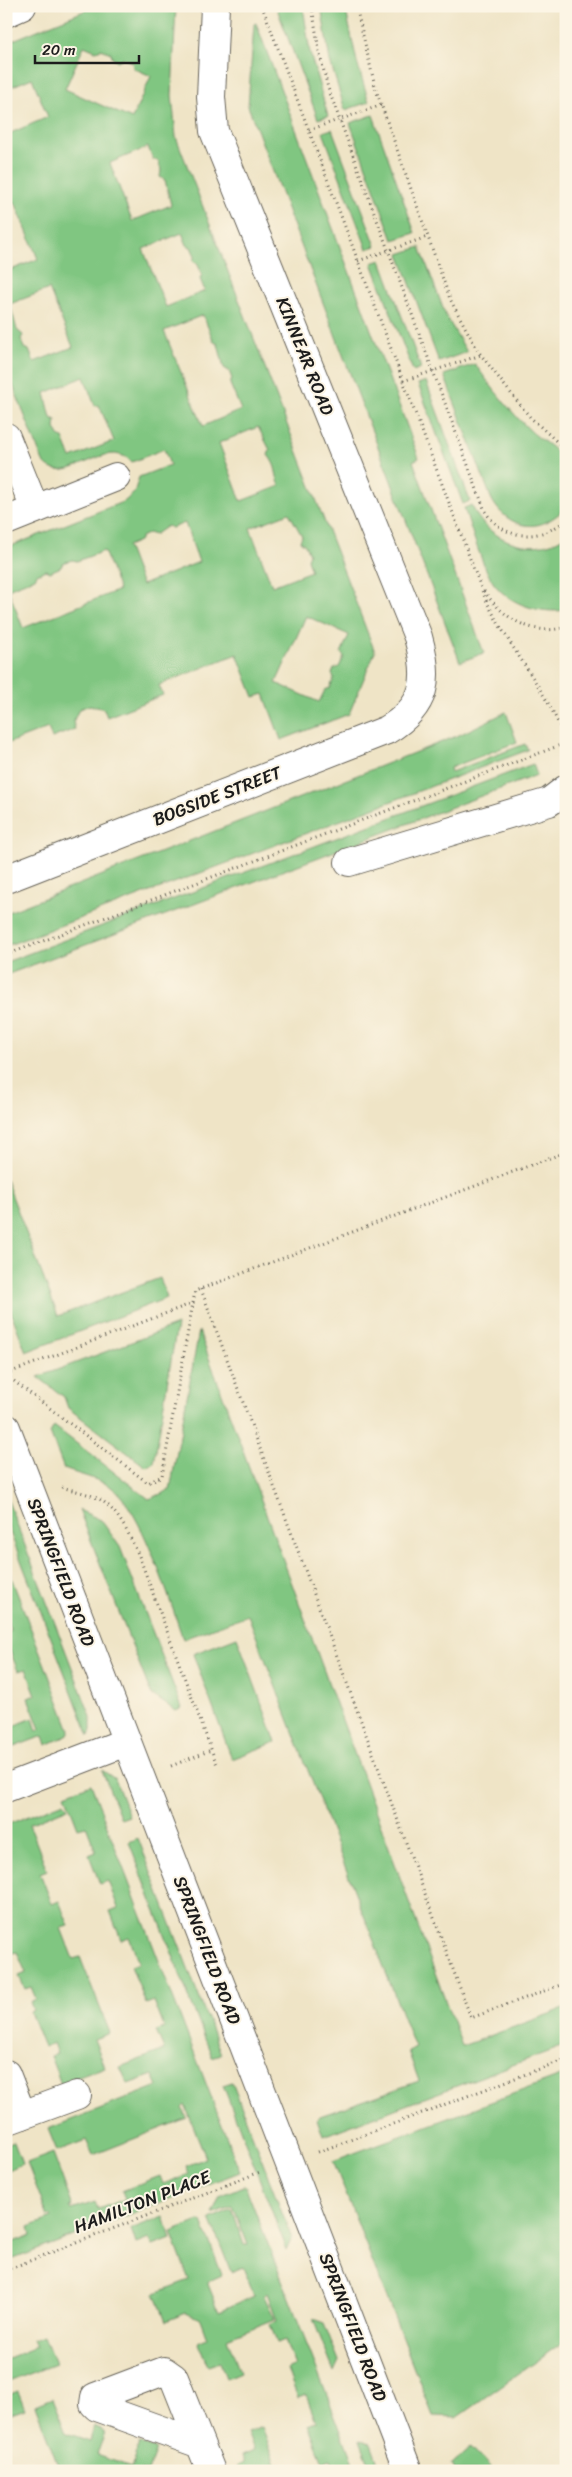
<svg xmlns="http://www.w3.org/2000/svg" width="572" height="2477" viewBox="0 0 572 2477" font-family="Sriracha,sans-serif">
<style>
.green{fill:#80c681;stroke:#4e714e;fill-rule:evenodd}
.lines{fill:none;stroke-linecap:round;stroke-linejoin:round}
.minor-casing{stroke:#666258;stroke-width:30}
.path{stroke:#666258;stroke-width:3;stroke-dasharray:1 4;stroke-linecap:butt}
.minor{stroke:#fff;stroke-width:28}
.labels{text-anchor:middle;dominant-baseline:central;stroke-width:4;stroke-linejoin:round;paint-order:stroke}
.street-label{font-size:18px;fill:#1c1c1c;stroke:#fcf5e5}
</style>
<rect width="100%" height="100%" fill="#fcf5e5"/>
<filter id="ink" filterUnits="userSpaceOnUse"><feTurbulence type="fractalNoise" baseFrequency=".02" numOctaves="2"/><feDisplacementMap in="SourceGraphic" scale="10" xChannelSelector="R" yChannelSelector="G"/><feConvolveMatrix kernelMatrix="1 2 1 2 8 2 1 2 1" color-interpolation-filters="sRGB"/></filter>
<filter id="wash" filterUnits="userSpaceOnUse"><feTurbulence type="fractalNoise" baseFrequency=".0096" numOctaves="4" result="noise"/><feDisplacementMap in="SourceGraphic" scale="20" xChannelSelector="R" yChannelSelector="G"/><feGaussianBlur stdDeviation="1.12" result="paint"/><feColorMatrix in="noise" values="0 0 0 0 0 0 0 0 0 0 0 0 0 0 0 0 0 1.4 0 .05"/><feComposite in="paint" operator="in"/></filter>
<g filter="url(#wash)">
<rect width="100%" height="100%" fill="#efe4c6"/>
<g class="green">
<path d="M 96,6 L 176,6 L 172,95 L 176,137 L 375,652 L 349,714 L 281,740 L 264,694 L 254,697 L 237,654 L 159,685 L 163,695 L 107,717 L 104,709 L 90,705 L 79,709 L 73,722 L 75,729 L 52,738 L 48,728 L 6,744 L 6,548 L 125,501 L 134,493 L 139,477 L 170,465 L 164,449 L 132,462 C 104,434 67,491 43,462 L 6,368 L 6,272 L 38,259 L 15,202 L 6,205 L 6,135 L 48,117 L 32,78 L 6,89 L 6,43 ZM 84,46 L 96,51 L 101,49 L 111,53 L 113,59 L 117,61 L 123,58 L 132,62 L 133,68 L 151,76 L 132,119 L 65,89 ZM 148,147 L 153,159 L 158,161 L 161,170 L 160,177 L 165,180 L 171,205 L 132,221 L 110,163 ZM 182,233 L 187,245 L 191,247 L 195,256 L 193,260 L 198,265 L 202,274 L 200,279 L 205,291 L 166,307 L 143,249 ZM 49,289 L 73,347 L 34,362 L 29,350 L 24,348 L 21,339 L 23,335 L 17,330 L 10,304 ZM 203,315 L 214,342 L 218,344 L 224,368 L 229,371 L 232,379 L 230,384 L 241,410 L 203,426 L 164,331 ZM 84,377 L 95,406 L 99,405 L 114,441 L 71,458 L 63,438 L 59,436 L 55,428 L 56,420 L 51,418 L 45,393 ZM 258,427 L 270,450 L 268,455 C 278,468 274,471 280,486 L 241,501 L 219,443 ZM 289,513 L 302,536 L 300,541 L 305,545 L 309,554 L 307,559 L 311,571 L 272,586 L 250,528 ZM 185,523 L 199,562 L 142,585 L 127,546 L 139,541 L 141,537 L 149,533 L 154,535 L 167,526 L 172,528 ZM 104,551 L 119,590 L 23,628 L 8,589 L 35,578 L 37,574 L 45,570 L 50,572 L 61,567 L 63,563 L 72,560 L 77,561 ZM 306,616 L 349,635 L 341,653 L 344,657 L 339,667 L 334,669 L 332,674 L 334,678 L 330,688 L 325,690 L 319,702 L 276,683 Z"/>
<polygon points="276,6 303,6 310,53 328,116 318,119"/>
<polygon points="321,6 345,6 357,62 369,102 345,110 330,61"/>
<polygon points="256,23 419,458 413,461 484,653 460,662 248,106 254,24"/>
<polygon points="373,115 415,233 393,240 350,123"/>
<polygon points="332,129 376,246 367,249 323,132"/>
<polygon points="420,247 446,316 467,352 439,362 399,254"/>
<polygon points="381,260 421,368 413,371 372,263"/>
<path d="M 475,364 C 493,389 511,413 534,434 C 544,442 563,453 566,466 C 568,475 568,495 566,504 C 564,510 558,515 553,518 C 529,535 502,521 491,498 L 444,375 Z"/>
<polygon points="426,381 470,501 463,504 418,384"/>
<path d="M 472,505 C 484,540 535,559 566,535 L 566,610 C 541,614 511,605 495,585 C 483,570 471,528 464,508 Z"/>
<polygon points="506,712 517,742 450,768 451,772 525,744 528,750 6,946 6,913 457,736"/>
<polygon points="533,764 537,775 6,975 6,962"/>
<polygon points="6,1180 58,1316 160,1278 167,1298 26,1352 6,1299"/>
<polygon points="177,1325 154,1463 146,1467 68,1408 64,1397 38,1377"/>
<path d="M 199,1331 L 462,2046 L 566,2008 L 566,2045 L 323,2136 L 317,2119 L 320,2116 L 419,2081 L 408,2051 L 415,2048 L 248,1615 L 183,1639 C 171,1604 141,1507 111,1487 C 97,1478 79,1475 64,1469 L 50,1433 L 54,1426 L 149,1499 L 170,1490 Z"/>
<polygon points="6,1496 91,1717 91,1730 89,1736 6,1522"/>
<polygon points="79,1510 101,1520 120,1547 182,1708 176,1711 151,1694"/>
<polygon points="6,1564 70,1730 67,1736 46,1745 43,1736 6,1750 6,1729 33,1718 37,1731 40,1729 28,1698 36,1695 26,1669 18,1671 6,1641 6,1633 11,1631 6,1618"/>
<polygon points="237,1637 276,1742 232,1759 193,1654"/>
<polygon points="102,1770 115,1779 129,1816 121,1819"/>
<polygon points="91,1784 240,2172 6,2262 6,2245 31,2235 29,2227 52,2218 50,2215 48,2217 27,2163 53,2153 73,2207 70,2207 72,2210 95,2202 98,2209 125,2199 122,2191 160,2176 163,2184 189,2174 186,2166 206,2158 185,2105 182,2108 187,2118 93,2155 86,2140 57,2151 48,2129 158,2086 153,2075 128,2084 120,2067 164,2050 156,2031 164,2027 154,2001 146,2004 131,1966 139,1963 129,1937 121,1940 110,1911 118,1908 108,1881 100,1884 89,1855 96,1852 86,1826 78,1828 65,1794"/>
<polygon points="64,1802 68,1808 29,1824 47,1870 40,1873 52,1904 59,1901 69,1926 61,1928 73,1959 80,1957 110,2033 94,2039 105,2067 61,2084 50,2056 57,2054 53,2043 44,2047 30,2012 33,2010 30,2002 36,1999 31,1987 25,1989 19,1976 26,1973 17,1952 11,1954 6,1942 6,1825"/>
<polygon points="138,1838 221,2054 212,2057 129,1842"/>
<polygon points="566,2074 566,2340 457,2417 433,2416 333,2161"/>
<polygon points="232,2082 292,2239 287,2250 223,2085"/>
<polygon points="14,2142 22,2164 6,2171 6,2145"/>
<polygon points="245,2185 342,2434 356,2471 335,2471 331,2459 323,2462 308,2425 316,2422 306,2395 298,2398 287,2370 295,2366 285,2340 277,2343 270,2324 277,2320 267,2293 264,2296 275,2319 227,2338 240,2372 226,2378 220,2362 208,2366 198,2342 207,2338 200,2319 186,2313 166,2321 155,2293 189,2280 171,2232 199,2221 202,2222 222,2275 207,2282 219,2311 254,2296 243,2267 231,2272 210,2219 232,2209 244,2245 248,2245 233,2206 212,2214 220,2196"/>
<polygon points="164,2216 171,2239 153,2246 149,2239 136,2244 131,2229"/>
<polygon points="313,2319 324,2323 339,2361 334,2372"/>
<polygon points="44,2336 55,2364 6,2383 6,2359 36,2347 33,2340"/>
<polygon points="18,2391 25,2409 6,2416 6,2396"/>
<polygon points="52,2398 66,2433 90,2441 94,2427 105,2432 97,2455 131,2467 139,2443 156,2449 148,2471 60,2471 35,2405"/>
<polygon points="262,2427 279,2471 240,2471 238,2465 245,2462 242,2455 254,2450 247,2433"/>
<polygon points="360,2440 371,2443 381,2471 372,2471"/>
<polygon points="471,2447 494,2471 455,2471 452,2464"/>
</g>
</g>
<g filter="url(#ink)">
<g class="lines">
<defs>
<g id="minor">
<polyline points="6,13 22,6"/>
<polyline points="6,437 35,509"/>
<polyline points="6,521 116,477"/>
<polyline points="349,862 549,802 566,789"/>
<path d="M 6,879 L 387,730 C 427,706 430,679 418,637 L 214,131 L 211,97 L 215,6"/>
<polyline points="6,1428 408,2471"/>
<polyline points="6,1788 126,1742"/>
<polyline points="6,2074 22,2115"/>
<polyline points="6,2121 77,2095"/>
<polyline points="200,2444 97,2407 94,2404 95,2397 164,2371 174,2378 211,2471"/>
</g>
</defs>
<use href="#minor" class="minor-casing"/>
<g class="path">
<path d="M 262,6 L 483,593 C 506,646 547,688 566,742"/>
<path d="M 312,6 L 319,51 L 328,88 L 485,511 C 504,542 541,541 566,520"/>
<polyline points="356,6 376,90 450,299 478,351 505,386 530,417 566,450"/>
<polyline points="309,130 382,105"/>
<polyline points="358,261 427,237"/>
<polyline points="403,381 481,355"/>
<path d="M 484,591 C 503,618 532,637 566,627"/>
<polyline points="6,955 566,743"/>
<polyline points="201,1289 471,2018 566,1983"/>
<polyline points="6,1374 193,1303 195,1291 566,1152"/>
<polyline points="6,1375 148,1483 162,1476 193,1303"/>
<path d="M 62,1487 C 74,1491 88,1493 99,1499 C 119,1510 130,1537 139,1556 L 217,1765"/>
<polyline points="171,1766 211,1750"/>
<polyline points="318,2152 566,2059"/>
<polyline points="6,2270 260,2172"/>
</g>
<use href="#minor" class="minor"/>
</g>
</g>
<g class="labels">
<g class="street-label">
<text transform="translate(305 356) rotate(68)">KINNEAR ROAD</text>
<text transform="translate(217 796) rotate(-21)">BOGSIDE STREET</text>
<text transform="translate(61 1572) rotate(69)">SPRINGFIELD ROAD</text>
<text transform="translate(207 1950) rotate(69)">SPRINGFIELD ROAD</text>
<text transform="translate(142 2202) rotate(-21)">HAMILTON PLACE</text>
<text transform="translate(353 2327) rotate(69)">SPRINGFIELD ROAD</text>
</g>
</g>
<rect width="572" height="2477" fill="none" stroke="#fcf5e5" stroke-width="25"/>
<path d="M35 55v8h104v-8" fill="none" stroke="#1c1c1c" stroke-width="2.5"/>
<text x="42" y="55" font-size="15" fill="#1c1c1c" stroke="#fcf5e5" stroke-width="4" paint-order="stroke">20 m</text>
</svg>
